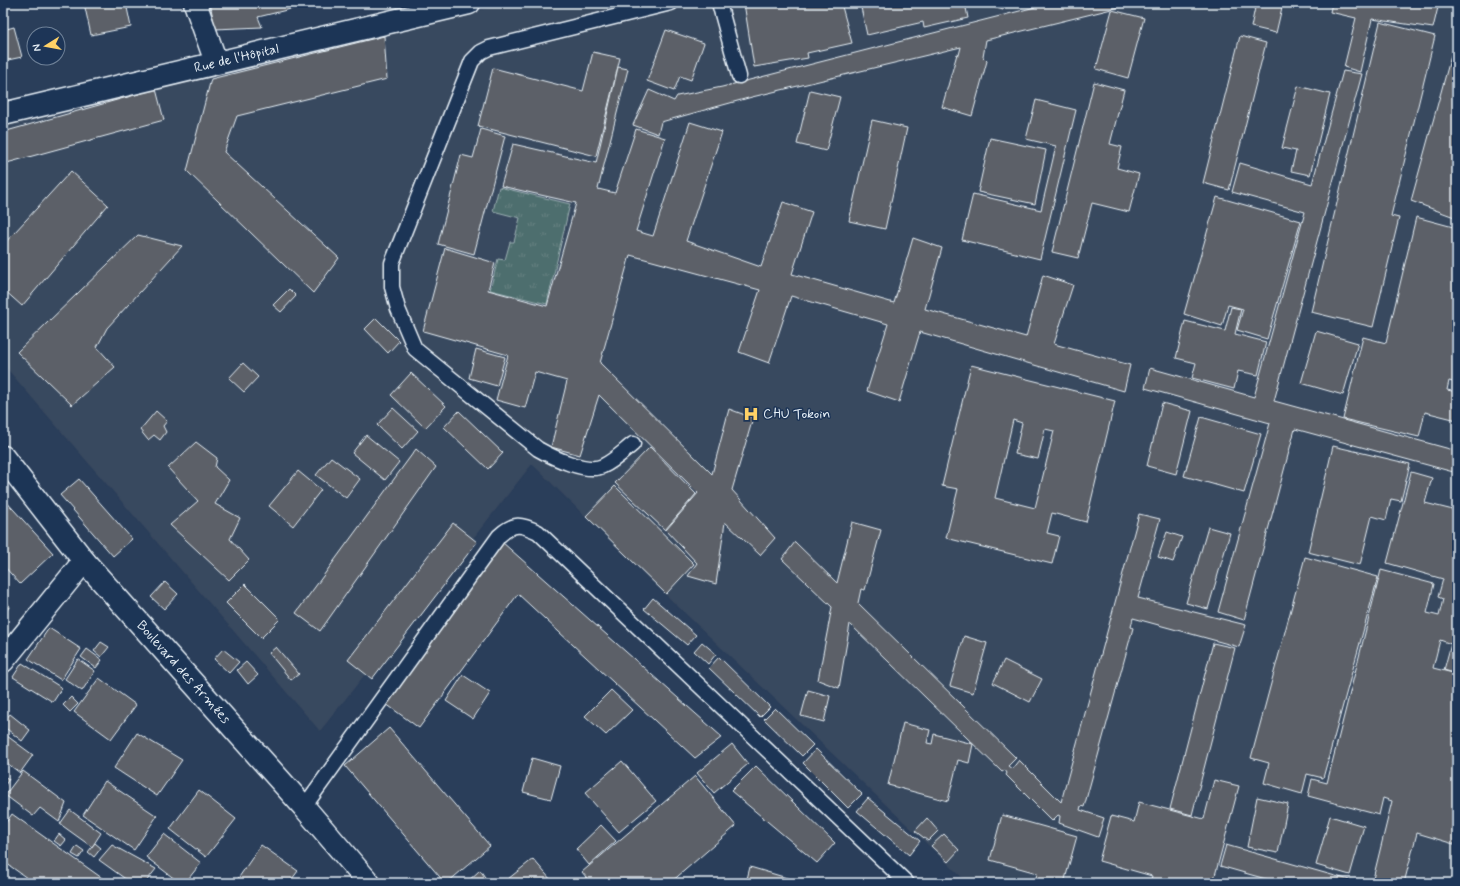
<svg xmlns="http://www.w3.org/2000/svg" width="1460" height="886" viewBox="0 0 1460 886" font-family="Mynerve,sans-serif">
<style>
.built{fill:#39485e}
.grass{fill:url(#grass-tufts);stroke:#9bb0b3}
.building{fill:#5c6167;stroke:#e8f1f8;fill-rule:evenodd}
.lines{fill:none;stroke-linecap:round;stroke-linejoin:round}
.lane-casing{stroke:#e8f1f8;stroke-width:17}
.street-casing{stroke:#e8f1f8;stroke-width:25}
.secondary-casing{stroke:#e8f1f8;stroke-width:25}
.lane{stroke:#1d3557;stroke-width:14}
.street{stroke:#1d3557;stroke-width:22}
.secondary{stroke:#1d3557;stroke-width:22}
.labels{text-anchor:middle;dominant-baseline:central;stroke-width:3;stroke-linejoin:round;paint-order:stroke}
.street-label{font-size:14px;fill:#e8f1f8;stroke:#1d3557}
.poi-label{font-size:14px;fill:#e8f1f8;stroke:#1d3557;text-anchor:start}
</style>
<defs>
<pattern id="grass-tufts" width="24" height="20" patternUnits="userSpaceOnUse"><rect width="24" height="20" fill="#4e6e6e"/><path d="M3 7l-1-3M5 7V3M7 7l1-3M15 17l-1-3M17 17v-4M19 17l1-3" fill="none" stroke="#688383"/></pattern>
</defs>
<rect width="100%" height="100%" fill="#2a3e5a"/>
<filter id="ink" filterUnits="userSpaceOnUse"><feTurbulence type="fractalNoise" baseFrequency=".025" numOctaves="2"/><feDisplacementMap in="SourceGraphic" scale="8" xChannelSelector="R" yChannelSelector="G"/><feConvolveMatrix kernelMatrix="1 2 1 2 8 2 1 2 1" color-interpolation-filters="sRGB"/></filter>
<g filter="url(#ink)">
<polygon class="built" points="510,3 1457,3 1457,883 968,883 644,574 532,464 320,731 3,364 3,124 372,34"/>
<polygon class="grass" points="499,187 570,204 547,304 490,290 498,259 505,260 510,242 514,242 520,218 493,211"/>
<g class="building">
<polygon points="84,3 126,3 131,27 91,35"/>
<polygon points="210,3 298,3 299,7 258,17 262,27 215,29"/>
<polygon points="744,3 841,3 852,43 807,53 808,58 754,67"/>
<polygon points="860,3 965,3 968,18 924,28 923,22 867,35"/>
<polygon points="979,3 1005,3 1003,10"/>
<polygon points="1051,3 1136,3 986,40 983,57 987,61 972,116 942,107 957,54 959,55 961,47 752,97 661,122 658,134 633,125 649,90 674,101 677,96 722,87"/>
<polygon points="1256,3 1283,3 1276,33 1251,27"/>
<polygon points="1332,3 1439,3 1433,28 1372,19 1360,72 1344,67 1356,18 1330,12"/>
<polygon points="1112,10 1144,18 1128,78 1096,69"/>
<polygon points="1380,22 1435,36 1391,216 1399,218 1373,327 1311,312"/>
<polygon points="14,27 22,57 3,61 3,30"/>
<polygon points="666,30 704,43 691,80 680,76 674,91 647,81"/>
<polygon points="1457,34 1457,218 1411,201"/>
<polygon points="384,36 387,79 237,116 224,152 339,258 313,293 187,171 211,79"/>
<polygon points="1240,36 1266,43 1229,190 1203,183"/>
<polygon points="593,52 620,58 596,156 478,126 493,68 583,91"/>
<polygon points="618,67 628,69 598,189 615,193 636,129 665,138 636,231 653,236 690,122 722,132 686,241 761,267 783,202 812,212 792,274 894,303 913,238 942,248 925,309 1026,337 1043,275 1073,285 1054,344 1130,365 1124,391 920,332 899,402 867,391 888,324 791,296 769,363 739,352 760,290 630,255 600,363 712,474 729,409 753,418 732,490 775,538 760,555 725,522 716,584 688,576 697,563 666,530 698,493 599,395 580,455 551,447 567,381 535,372 525,408 496,400 508,355 423,331 445,248 495,263 488,290 547,306 576,203 501,186 513,144 596,163"/>
<polygon points="1343,71 1362,74 1274,401 1457,451 1457,473 1295,429 1244,620 1218,612 1270,423 1145,388 1150,368 1254,397 1305,212 1232,192 1240,163 1312,184"/>
<polygon points="1094,82 1124,90 1110,144 1122,147 1117,168 1139,174 1129,212 1092,203 1078,258 1052,252"/>
<polygon points="1298,86 1330,94 1310,175 1291,171 1296,151 1282,148"/>
<polygon points="156,89 164,120 3,164 3,132"/>
<polygon points="810,90 840,97 826,151 797,144"/>
<polygon points="1036,100 1076,110 1040,259 962,240 973,194 1041,210 1056,146 1026,139"/>
<polygon points="872,120 907,128 885,229 849,221"/>
<polygon points="481,129 505,136 474,254 438,244 461,155 473,158"/>
<polygon points="990,138 1046,150 1035,204 978,192"/>
<polygon points="71,171 108,205 22,306 3,289 3,245"/>
<polygon points="1217,197 1301,221 1267,339 1237,330 1243,309 1228,305 1222,326 1184,314"/>
<polygon points="1416,217 1457,228 1457,383 1449,381 1447,390 1457,392 1457,420 1425,412 1419,437 1343,419 1363,337 1386,343"/>
<polygon points="138,235 182,246 107,328 97,347 115,367 72,405 17,352"/>
<polygon points="289,289 296,296 281,312 273,305"/>
<polygon points="1231,307 1241,309 1235,334 1266,342 1258,375 1238,371 1234,389 1192,378 1196,363 1176,358 1185,321 1225,331"/>
<polygon points="376,318 399,341 388,353 365,329"/>
<polygon points="1316,331 1358,343 1343,395 1301,383"/>
<polygon points="476,349 505,357 497,386 469,378"/>
<polygon points="243,363 258,377 244,392 229,378"/>
<path d="M 971,365 L 1115,401 L 1086,522 L 1052,513 L 1047,533 L 1059,536 L 1052,564 L 946,538 L 958,489 L 942,486 ZM 1013,420 L 1022,423 L 1015,454 L 1038,459 L 1045,429 L 1054,431 L 1035,508 L 995,498 Z"/>
<polygon points="411,373 446,406 425,428 391,395"/>
<polygon points="1162,403 1192,411 1176,474 1147,466"/>
<polygon points="393,408 418,431 402,449 377,425"/>
<polygon points="156,411 167,421 163,426 166,432 160,440 154,435 148,440 140,430"/>
<polygon points="459,411 503,453 488,469 444,427"/>
<polygon points="1201,417 1261,434 1244,493 1184,476"/>
<polygon points="366,435 399,462 385,480 352,453"/>
<polygon points="196,442 217,458 215,467 229,480 215,504 240,518 230,539 249,560 229,580 170,525 198,501 168,468"/>
<polygon points="1333,446 1410,464 1401,501 1391,499 1386,520 1372,516 1360,565 1308,552"/>
<polygon points="650,447 696,494 665,530 615,483"/>
<polygon points="416,449 436,467 320,631 296,613"/>
<polygon points="331,457 360,479 346,498 316,475"/>
<polygon points="298,471 321,490 293,526 269,506"/>
<polygon points="1411,472 1432,478 1425,503 1457,511 1457,674 1444,670 1451,644 1440,640 1433,668 1457,674 1457,845 1417,833 1404,883 1372,883 1392,801 1383,798 1379,815 1308,796 1312,779 1327,783 1381,570 1434,584 1427,613 1439,616 1443,599 1438,597 1443,579 1387,563"/>
<polygon points="79,479 132,539 113,556 60,495"/>
<polygon points="615,486 694,564 666,594 586,516"/>
<polygon points="3,498 53,553 20,584 3,565"/>
<polygon points="1139,514 1160,519 1138,598 1246,625 1239,647 1133,618 1131,627 1133,628 1084,807 1081,806 1080,810 1104,818 1098,837 1059,823 1060,816 1058,815 1052,821 1006,775 1007,773 1005,770 1002,772 850,624 839,688 818,680 832,607 782,559 795,542 837,583 852,522 881,530 865,590 861,589 858,603 1016,758 1008,766 1012,769 1019,760 1061,802"/>
<polygon points="453,523 477,542 372,679 348,660"/>
<polygon points="1208,527 1230,533 1208,609 1186,603"/>
<polygon points="1167,532 1182,537 1173,562 1158,557"/>
<polygon points="502,542 722,737 695,758 518,594 419,728 382,701"/>
<polygon points="1305,557 1378,577 1323,778 1307,774 1302,794 1264,783 1269,763 1251,758"/>
<polygon points="165,582 178,594 164,609 151,597"/>
<polygon points="245,584 280,619 261,638 226,603"/>
<polygon points="653,598 696,635 687,645 644,609"/>
<polygon points="3,601 10,606 3,615"/>
<polygon points="49,628 81,649 61,680 28,659"/>
<polygon points="964,636 987,643 973,693 950,686"/>
<polygon points="101,642 109,647 101,657 94,651"/>
<polygon points="702,642 716,654 708,664 694,651"/>
<polygon points="1213,643 1235,648 1192,815 1170,809"/>
<polygon points="276,647 299,674 291,680 269,653"/>
<polygon points="87,649 102,660 96,668 81,657"/>
<polygon points="223,649 239,662 229,673 214,659"/>
<polygon points="719,657 770,707 760,717 709,668"/>
<polygon points="78,659 95,671 82,691 65,679"/>
<polygon points="1004,660 1042,679 1030,702 993,683"/>
<polygon points="246,662 258,675 248,684 237,670"/>
<polygon points="22,663 62,688 53,702 13,677"/>
<polygon points="463,675 490,693 473,719 446,701"/>
<polygon points="99,678 136,705 111,739 74,712"/>
<polygon points="611,690 632,710 606,735 585,716"/>
<polygon points="808,690 830,696 824,722 801,716"/>
<polygon points="71,697 78,704 70,712 63,705"/>
<polygon points="775,708 813,745 802,756 764,719"/>
<polygon points="10,714 30,730 22,741 3,726 3,722"/>
<polygon points="903,723 930,730 927,743 932,744 934,734 973,744 969,763 958,760 948,801 888,785"/>
<polygon points="389,728 490,846 447,883 445,883 345,766"/>
<polygon points="3,733 33,755 20,773 3,760"/>
<polygon points="137,733 182,760 157,796 114,768"/>
<polygon points="732,744 748,764 714,793 697,773"/>
<polygon points="816,749 862,794 848,808 803,763"/>
<polygon points="532,758 560,766 551,799 523,792"/>
<polygon points="622,761 656,801 619,832 585,793"/>
<polygon points="756,766 835,843 817,863 731,791"/>
<polygon points="23,771 66,803 59,822 40,808 33,816 5,795"/>
<polygon points="695,776 736,826 670,883 591,883 582,872"/>
<polygon points="5,777 9,779 3,788 3,779"/>
<polygon points="1214,780 1239,786 1213,883 1150,883 1152,876 1099,861 1111,816 1134,822 1139,802 1204,819"/>
<polygon points="105,781 157,816 134,850 83,815"/>
<polygon points="199,790 236,819 206,857 170,829"/>
<polygon points="1257,797 1288,804 1278,853 1247,847"/>
<polygon points="868,798 920,841 909,855 857,811"/>
<polygon points="70,810 101,833 92,847 60,824"/>
<polygon points="12,814 109,883 34,883 3,861 3,827"/>
<polygon points="1002,815 1077,836 1064,883 1035,883 1037,873 990,860"/>
<polygon points="1330,816 1364,826 1350,875 1316,865"/>
<polygon points="927,818 938,831 928,841 915,831"/>
<polygon points="601,825 616,841 589,865 576,849"/>
<polygon points="59,834 66,840 61,846 54,841"/>
<polygon points="164,834 201,863 185,883 180,883 146,857"/>
<polygon points="944,834 959,850 948,862 931,846"/>
<polygon points="95,843 101,848 94,857 88,852"/>
<polygon points="112,845 156,869 145,883 131,883 99,860"/>
<polygon points="261,845 298,871 289,883 235,883"/>
<polygon points="1226,845 1360,883 1280,883 1220,866"/>
<polygon points="77,846 84,851 79,858 72,854"/>
<polygon points="533,859 551,880 547,883 503,883"/>
<polygon points="750,867 804,883 746,883"/>
<polygon points="480,870 489,883 466,883"/>
</g>
<g class="lines">
<defs>
<g id="lane">
<polyline points="719,3 739,76"/>
<path d="M 633,444 C 624,451 614,461 603,466 C 587,474 552,457 538,449 L 415,349 L 398,309 L 392,287 L 392,263 L 472,61 L 481,52 L 489,48 L 671,3"/>
<path d="M 304,807 L 499,536 C 514,522 521,524 538,532 L 907,883"/>
</g>
<g id="street">
<polyline points="195,3 216,62"/>
<polyline points="3,661 84,561"/>
</g>
<g id="secondary">
<path id="s1" d="M 3,114 L 469,3"/>
<path id="s2" d="M 3,457 L 84,561 L 304,807 L 369,883"/>
</g>
</defs>
<use href="#lane" class="lane-casing"/>
<use href="#street" class="street-casing"/>
<use href="#secondary" class="secondary-casing"/>
<use href="#lane" class="lane"/>
<use href="#street" class="street"/>
<use href="#secondary" class="secondary"/>
</g>
</g>
<defs>
<symbol id="hospital-bare" viewBox="-9 -9 18 18"><path d="M-5-5h3v3.5h4V-5h3V5h-3V1.5h-4V5h-3Z" fill="#ffd166" stroke="#1d3557" stroke-width="2.5" paint-order="stroke"/></symbol>
</defs>
<g fill-rule="evenodd">
<use href="#hospital-bare" x="740" y="403" width="22" height="22"/>
</g>
<g class="labels">
<g class="street-label">
<text stroke="none"><textPath href="#s1" startOffset="240">Rue de l'Hôpital</textPath></text>
<text stroke="none"><textPath href="#s2" startOffset="281">Boulevard des Armées</textPath></text>
</g>
<g class="poi-label">
<text x="763" y="414">CHU Tokoin</text>
</g>
</g>
<rect width="1460" height="886" fill="none" stroke="#1d3557" stroke-width="16"/>
<rect x="8" y="8" width="1444" height="870" fill="none" stroke="#e8f1f8" stroke-width="1.5" filter="url(#ink)"/>
<g transform="translate(46 46) rotate(259)"><circle r="19" fill="#1d3557" stroke="#6e8097"/>
<path d="M0-3L7 15L0 10L-7 15Z" fill="#ffd166"/>
<text y="-6" font-size="11" font-weight="bold" text-anchor="middle" fill="#e8f1f8">N</text>
</g>
</svg>
